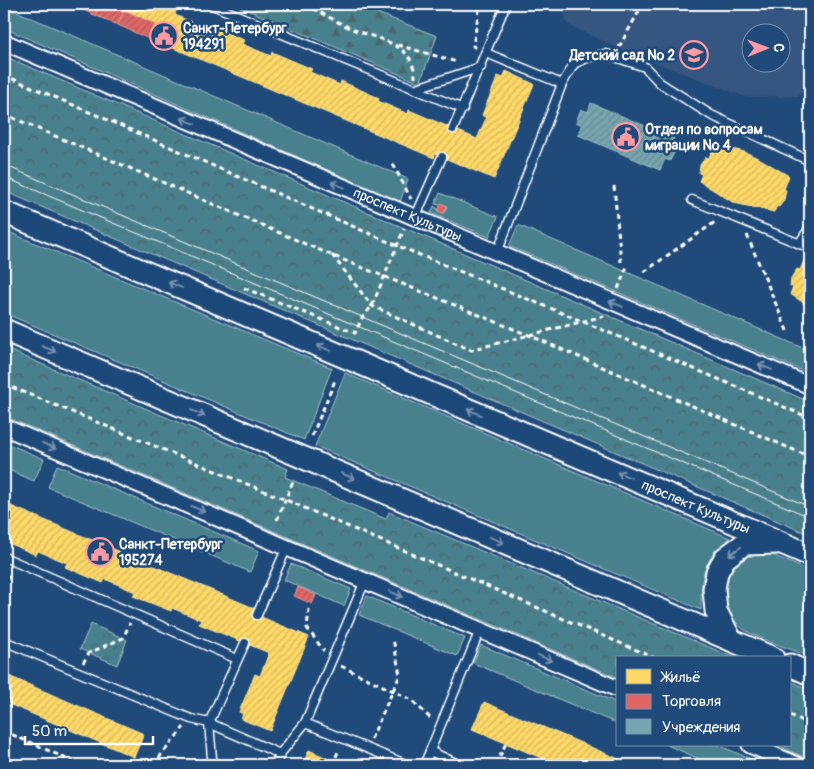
<svg xmlns="http://www.w3.org/2000/svg" width="814" height="769" viewBox="0 0 814 769" font-family="Pangolin,sans-serif">
<style>
.built{fill:#365680;fill-rule:evenodd}
.grass{fill:#4a808e;stroke:#a4c0c6}
.forest{fill:url(#forest-firs);stroke:#a4c0c6}
.park{fill:url(#park-crowns);stroke:#a4c0c6}
.homes{fill:url(#homes-hatch);stroke:#ffe494}
.shops{fill:url(#shops-hatch);stroke:#e99494}
.public{fill:url(#public-hatch);stroke:#9fc0c7}
.lines{fill:none;stroke-linecap:round;stroke-linejoin:round}
.service-casing{stroke:#fff;stroke-width:11}
.minor-casing{stroke:#fff;stroke-width:19}
.secondary-casing{stroke:#fff;stroke-width:25}
.path{stroke:#fff;stroke-width:3;stroke-dasharray:5 4;stroke-linecap:butt}
.service{stroke:#1f4a7a;stroke-width:8}
.minor{stroke:#1f4a7a;stroke-width:15}
.secondary{stroke:#1f4a7a;stroke-width:21}
.tram{stroke:#fff;stroke-width:1}
.oneway{stroke:#7992af}
.labels{text-anchor:middle;dominant-baseline:central;stroke-width:5;stroke-linejoin:round;paint-order:stroke}
.poi-label{font-size:14px;font-weight:bold;fill:#fff;stroke:#1f4a7a;text-anchor:start}
.street-label{font-size:14px;fill:#fff;stroke:#1f4a7a}
</style>
<defs>
<pattern id="forest-firs" width="22" height="20" patternUnits="userSpaceOnUse" patternTransform="scale(1.25)"><rect width="22" height="20" fill="#4a808e"/><path d="M5 1l3.5 6h-7zM16 11l3.5 6h-7z" fill="#4b666d"/></pattern>
<pattern id="park-crowns" width="20" height="18" patternUnits="userSpaceOnUse" patternTransform="scale(1.25)"><rect width="20" height="18" fill="#4a808e"/><path d="M2 6a3 3 0 1 1 6 0M12 15a3 3 0 1 1 6 0" fill="none" stroke="#4b666d"/></pattern>
<pattern id="homes-hatch" width="6" height="6" patternUnits="userSpaceOnUse" patternTransform="scale(1.25)"><rect width="6" height="6" fill="#ffd966"/><path d="M-1 1l2-2M0 6l6-6M5 7l2-2" fill="none" stroke="#d2b660"/></pattern>
<pattern id="shops-hatch" width="6" height="6" patternUnits="userSpaceOnUse" patternTransform="scale(1.25)"><rect width="6" height="6" fill="#e06666"/><path d="M-1 1l2-2M0 6l6-6M5 7l2-2" fill="none" stroke="#ac5d5d"/></pattern>
<pattern id="public-hatch" width="6" height="6" patternUnits="userSpaceOnUse" patternTransform="scale(1.25)"><rect width="6" height="6" fill="#76a5af"/><path d="M-1 1l2-2M0 6l6-6M5 7l2-2" fill="none" stroke="#698a91"/></pattern>
</defs>
<rect width="100%" height="100%" fill="#1f4a7a"/>
<filter id="ink" filterUnits="userSpaceOnUse"><feTurbulence type="fractalNoise" baseFrequency=".02" numOctaves="2"/><feDisplacementMap in="SourceGraphic" scale="10" xChannelSelector="R" yChannelSelector="G"/><feConvolveMatrix kernelMatrix="1 2 1 2 8 2 1 2 1" color-interpolation-filters="sRGB"/></filter>
<g filter="url(#ink)">
<path class="built" d="M 561,4 L 810,4 L 810,83 L 799,96 L 745,97 L 618,48 L 567,24 ZM 752,32 L 782,32 L 782,62 L 752,62 Z"/>
<g class="grass">
<polygon points="4,6 408,179 400,202 4,28"/>
<polygon points="440,193 498,217 489,237 431,213 434,206 444,213 447,206 435,204"/>
<polygon points="518,225 810,351 810,374 509,246"/>
<polygon points="4,230 332,368 304,440 4,313"/>
<path d="M 345,373 L 730,538 C 702,565 701,571 701,610 L 315,446 Z"/>
<polygon points="4,442 44,459 34,481 4,468"/>
<polygon points="57,465 259,551 250,572 48,487"/>
<path d="M 756,552 L 770,554 L 810,571 L 810,657 C 797,651 750,636 742,628 C 709,599 721,570 756,552 Z"/>
<polygon points="291,564 351,589 344,606 284,580"/>
<polygon points="367,596 465,638 457,656 359,615"/>
<polygon points="481,645 618,703 618,724 473,663"/>
<polygon points="667,745 718,745 765,765 714,765"/>
</g>
<polygon class="forest" points="233,4 354,4 437,36 420,83"/>
<g class="park">
<polygon points="4,56 810,402 810,535 4,191"/>
<polygon points="4,348 288,469 285,477 386,519 389,512 735,658 618,658 618,678 4,416"/>
<polygon points="91,624 127,640 117,665 80,649"/>
<polygon points="790,681 810,690 810,760 777,745 790,745"/>
</g>
<g class="homes">
<polygon points="69,4 158,4 176,11 175,15 203,27 205,24 244,40 242,44 271,56 272,52 312,69 310,72 340,85 341,81 352,86 379,98 378,101 408,114 409,110 477,139 486,118 482,115 498,76 503,78 506,71 534,84 494,179 435,154 434,158"/>
<polygon points="714,145 745,152 762,160 789,176 784,189 786,190 784,200 779,207 777,206 774,212 734,203 699,181 702,174 699,173 700,165 706,157 709,158"/>
<polygon points="805,258 810,259 810,307 790,294 793,287 790,286 791,278 797,269 800,270"/>
<polygon points="4,503 254,608 252,613 309,637 270,731 241,719 243,714 239,712 255,674 260,676 269,653 199,624 201,620 172,608 171,611 133,596 135,592 105,579 103,583 65,567 67,563 38,551 36,555 4,541"/>
<polygon points="4,674 144,734 134,757 4,702"/>
<polygon points="484,702 633,765 558,765 472,729"/>
<polygon points="309,750 327,758 324,765 299,765 300,762 303,764"/>
</g>
<g class="shops">
<polygon points="69,4 100,4 95,15"/>
<polygon points="100,4 110,4 124,10 118,25 95,15"/>
<polygon points="124,10 155,24 149,39 118,25"/>
<polygon points="441,203 447,206 444,213 438,211"/>
<polygon points="298,587 316,595 312,604 294,596"/>
</g>
<polygon class="public" points="591,103 674,138 670,146 676,149 670,161 665,159 660,170 578,135 582,125 576,122 581,109 588,112"/>
<g class="lines">
<defs>
<g id="service">
<polyline points="210,4 463,109"/>
<polyline points="486,53 562,84"/>
<polyline points="414,89 481,67"/>
<polyline points="453,129 506,4"/>
<polyline points="692,200 810,248"/>
<polyline points="415,218 442,157"/>
<polyline points="799,244 810,227"/>
<polyline points="497,253 562,84 574,64 589,57 606,54 645,67 660,83 711,115 810,161"/>
<polyline points="4,557 237,659"/>
<polyline points="257,615 287,547"/>
<polyline points="4,641 191,719 209,723 280,754"/>
<polyline points="305,723 408,765"/>
<polyline points="212,758 209,723 245,643"/>
<polyline points="276,765 280,754 305,723 365,581"/>
<polyline points="424,765 430,751"/>
<polyline points="460,765 430,751 480,630"/>
</g>
<g id="minor">
<path id="s1" d="M 4,42 L 810,386"/>
<polyline points="4,427 618,689"/>
<polyline points="750,745 797,765"/>
</g>
<g id="secondary">
<path id="s2" d="M 4,212 L 810,555"/>
<polyline points="4,330 773,658"/>
<polyline points="731,640 716,611 714,589 717,572 725,558 744,544 776,543"/>
<polyline points="790,665 810,674"/>
</g>
</defs>
<use href="#service" class="service-casing"/>
<use href="#minor" class="minor-casing"/>
<use href="#secondary" class="secondary-casing"/>
<g class="path">
<path d="M 305,4 C 320,12 335,21 350,28 C 376,40 414,41 415,78"/>
<polyline points="4,19 12,4"/>
<polyline points="398,45 457,62"/>
<polyline points="619,47 643,4"/>
<polyline points="476,48 473,46 480,4"/>
<polyline points="4,75 398,246 584,322 810,418"/>
<polyline points="4,114 331,255 531,336 810,457"/>
<polyline points="393,164 411,199"/>
<polyline points="614,186 621,262"/>
<polyline points="747,235 788,333"/>
<polyline points="332,255 372,306 471,350 604,316"/>
<polyline points="644,272 715,222"/>
<polyline points="244,288 355,333 362,318 372,306 404,229"/>
<polyline points="618,289 628,264"/>
<polyline points="4,384 286,500 655,658"/>
<polyline points="312,436 336,378"/>
<polyline points="277,520 294,479"/>
<polyline points="4,588 10,573"/>
<polyline points="309,609 307,628 324,651"/>
<polyline points="83,663 89,653 123,638 130,623"/>
<polyline points="341,666 412,700 432,720"/>
<polyline points="790,715 810,724"/>
<polyline points="4,731 81,765"/>
<polyline points="371,739 400,675 393,639"/>
<polyline points="153,765 184,727"/>
<polyline points="332,765 339,750"/>
<polyline points="496,765 506,743"/>
</g>
<use href="#service" class="service"/>
<use href="#minor" class="minor"/>
<use href="#secondary" class="secondary"/>
<g class="tram">
<polyline points="4,165 810,507"/>
<polyline points="4,177 810,517"/>
</g>
</g>
<defs><path id="oneway-shaft" d="M-6 0H5M1.5-3L5.5 0L1.5 3" fill="none" stroke-width="1.6" stroke-linecap="round" stroke-linejoin="round" transform="scale(1.25)"/></defs>
<g class="oneway">
<use href="#oneway-shaft" transform="translate(188 121) rotate(-157)"/>
<use href="#oneway-shaft" transform="translate(338 185) rotate(-157)"/>
<use href="#oneway-shaft" transform="translate(175 285) rotate(-157)"/>
<use href="#oneway-shaft" transform="translate(616 304) rotate(-157)"/>
<use href="#oneway-shaft" transform="translate(324 348) rotate(-157)"/>
<use href="#oneway-shaft" transform="translate(49 349) rotate(23)"/>
<use href="#oneway-shaft" transform="translate(765 367) rotate(-157)"/>
<use href="#oneway-shaft" transform="translate(474 412) rotate(-157)"/>
<use href="#oneway-shaft" transform="translate(198 413) rotate(23)"/>
<use href="#oneway-shaft" transform="translate(49 446) rotate(23)"/>
<use href="#oneway-shaft" transform="translate(624 475) rotate(-157)"/>
<use href="#oneway-shaft" transform="translate(348 476) rotate(23)"/>
<use href="#oneway-shaft" transform="translate(198 509) rotate(23)"/>
<use href="#oneway-shaft" transform="translate(497 540) rotate(23)"/>
<use href="#oneway-shaft" transform="translate(735 551) rotate(145)"/>
<use href="#oneway-shaft" transform="translate(396 594) rotate(23)"/>
<use href="#oneway-shaft" transform="translate(545 658) rotate(23)"/>
</g>
</g>
<defs>
<symbol id="civic-ring" viewBox="-11 -11 22 22"><circle r="9.5" fill="#1f4a7a" stroke="#ff9aa2" stroke-width="1.5"/><path d="M-.6-6.5H3V-4.5H.6V-3L4-1V1h2V6H-6V1h2V-1L-.6-3ZM-1.2 2.5V6h2.4V2.5Z" fill="#ff9aa2"/></symbol>
<symbol id="school-ring" viewBox="-11 -11 22 22"><circle r="9.5" fill="#1f4a7a" stroke="#ff9aa2" stroke-width="1.5"/><path d="M0-5L7-2L0 1L-7-2ZM-4 1L0 2.5L4 1V4Q0 6-4 4Z" fill="#ff9aa2"/></symbol>
</defs>
<g fill-rule="evenodd">
<use href="#civic-ring" x="148" y="20" width="32" height="32"/>
<use href="#school-ring" x="678" y="39" width="32" height="32"/>
<use href="#civic-ring" x="610" y="121" width="32" height="32"/>
<use href="#civic-ring" x="84" y="536" width="32" height="32"/>
</g>
<g class="labels">
<g class="poi-label">
<text x="183" y="28">Санкт-Петербург<tspan x="183" dy="16">194291</tspan></text>
<text x="675" y="55" text-anchor="end">Детский сад № 2</text>
<text x="645" y="129">Отдел по вопросам<tspan x="645" dy="16">миграции № 4</tspan></text>
<text x="119" y="544">Санкт-Петербург<tspan x="119" dy="16">195274</tspan></text>
</g>
<g class="street-label">
<text stroke="none"><textPath href="#s1" startOffset="439">проспект Культуры</textPath></text>
<text stroke="none"><textPath href="#s2" startOffset="752">проспект Культуры</textPath></text>
</g>
</g>
<rect width="814" height="769" fill="none" stroke="#1f4a7a" stroke-width="20"/>
<rect x="10" y="10" width="794" height="749" fill="none" stroke="#fff" stroke-width="2" filter="url(#ink)"/>
<rect x="616" y="656" width="175" height="90" fill="#1f4a7a" stroke="#7992af"/>
<rect x="626" y="669" width="25" height="15" fill="#ffd966" stroke="#7992af"/>
<text x="662" y="682" font-size="15" fill="#ffffff">Жильё</text>
<rect x="626" y="694" width="25" height="15" fill="#e06666" stroke="#7992af"/>
<text x="662" y="706" font-size="15" fill="#ffffff">Торговля</text>
<rect x="626" y="719" width="25" height="15" fill="#76a5af" stroke="#7992af"/>
<text x="662" y="732" font-size="15" fill="#ffffff">Учреждения</text>
<g transform="translate(766 48) rotate(89)"><circle r="24" fill="#1f4a7a" stroke="#7992af"/>
<path d="M0-4L9 19L0 12L-9 19Z" fill="#ff9aa2"/>
<text y="-8" font-size="14" font-weight="bold" text-anchor="middle" fill="#ffffff">С</text>
</g>
<path d="M25 736v8h128v-8" fill="none" stroke="#ffffff" stroke-width="2.5"/>
<text x="32" y="736" font-size="15" fill="#ffffff" stroke="#1f4a7a" stroke-width="4" paint-order="stroke">50 m</text>
</svg>
